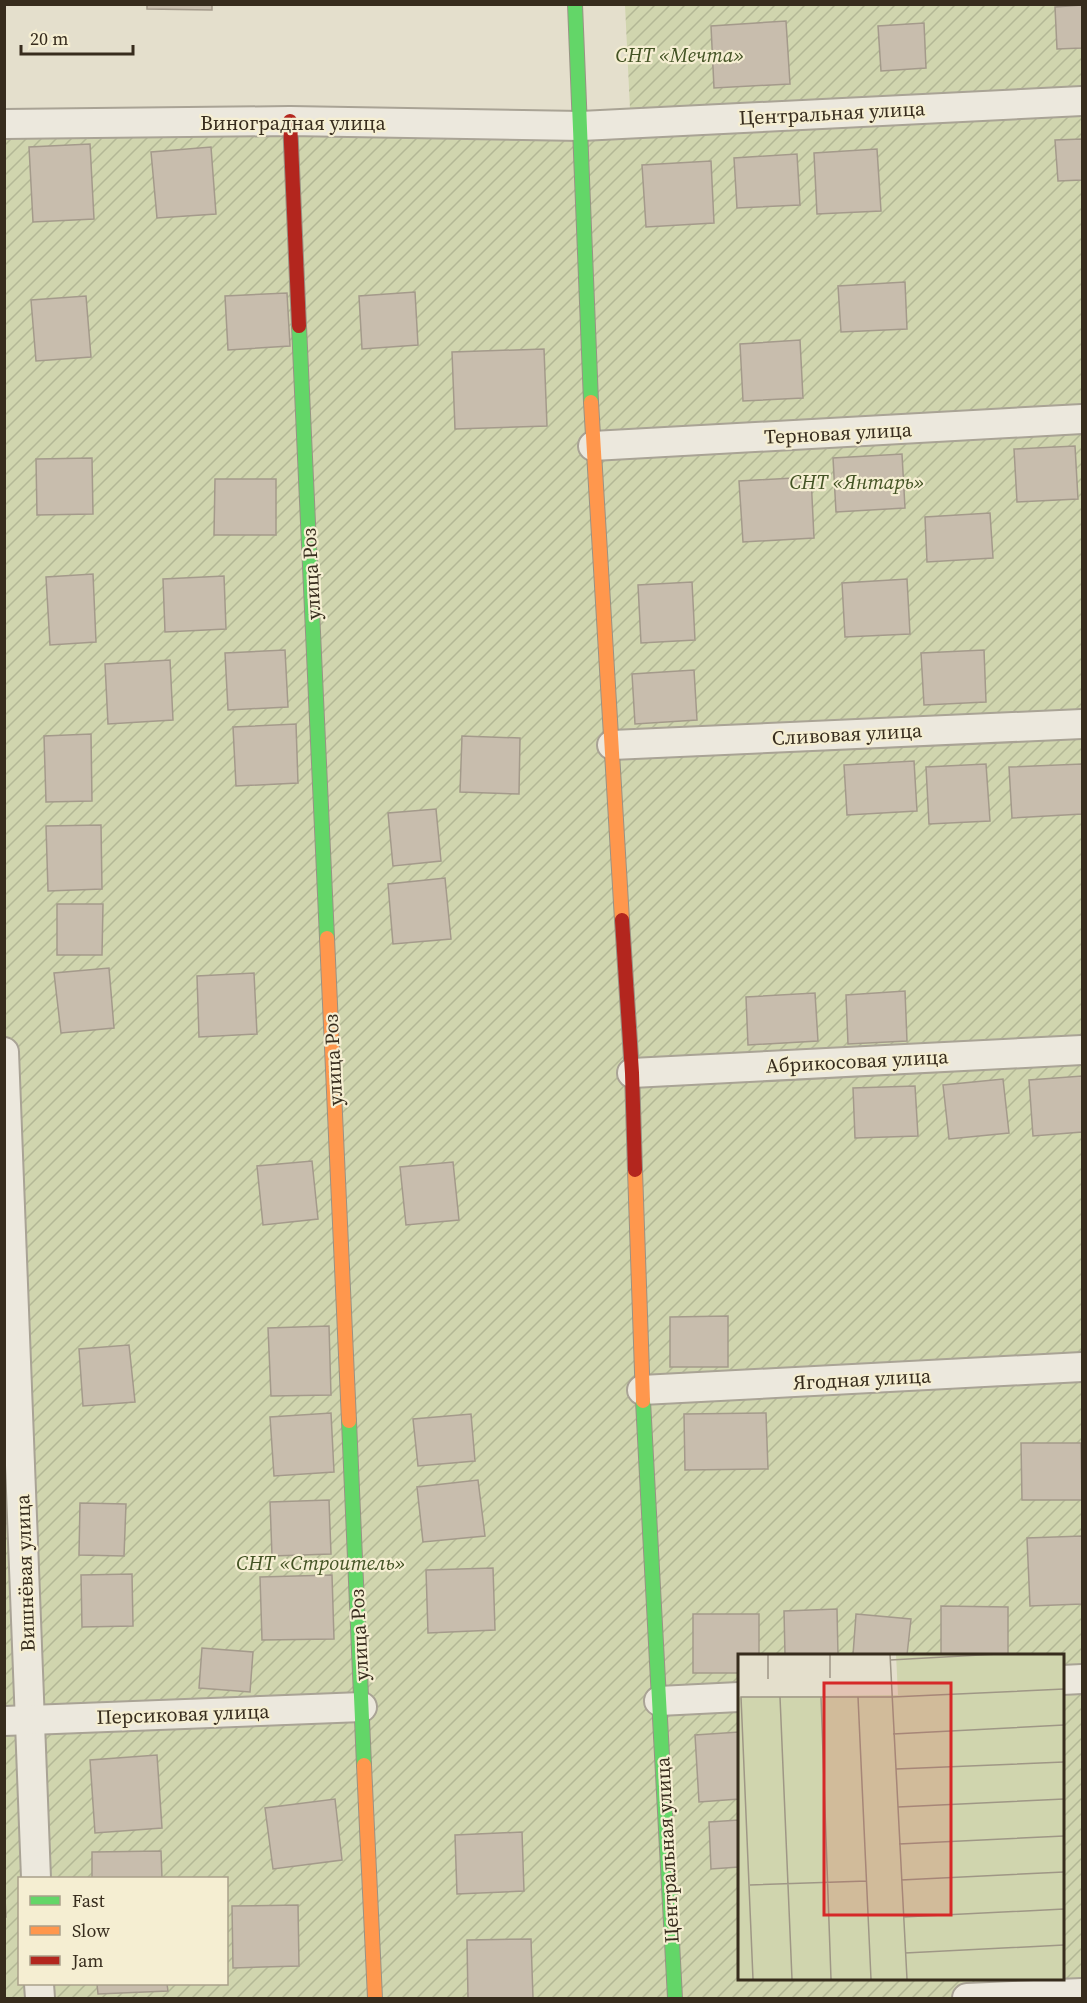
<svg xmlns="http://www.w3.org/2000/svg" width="1087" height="2003" viewBox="0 0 1087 2003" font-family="'Source Serif 4',serif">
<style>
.garden{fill:url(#garden-furrows);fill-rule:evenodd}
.building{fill:#c8bdad;stroke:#a49a8b;stroke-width:1.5}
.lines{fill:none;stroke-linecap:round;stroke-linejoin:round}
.street-casing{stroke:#a9a395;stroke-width:32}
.fast-casing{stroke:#999385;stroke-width:16}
.slow-casing{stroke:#999385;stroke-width:16}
.jam-casing{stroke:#999385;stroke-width:16}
.street{stroke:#ece8dd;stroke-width:28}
.fast{stroke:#63d668;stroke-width:14}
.slow{stroke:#ff974d;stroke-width:14}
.jam{stroke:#b3261e;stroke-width:14}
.labels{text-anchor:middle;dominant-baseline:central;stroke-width:4.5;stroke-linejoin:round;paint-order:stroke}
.park-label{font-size:20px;font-style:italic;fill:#435324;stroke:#f5eed2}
.street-label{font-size:20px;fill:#372c1d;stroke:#f5eed2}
.inset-road{fill:none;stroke:#9f9786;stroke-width:1.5}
.view{fill:#d62828;fill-opacity:0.15;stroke:#d62828;stroke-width:3}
.inset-edge{fill:none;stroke:#372c1d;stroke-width:3}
</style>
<defs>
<pattern id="garden-furrows" width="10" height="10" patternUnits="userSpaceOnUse" patternTransform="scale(1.5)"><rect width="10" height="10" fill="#d0d5ae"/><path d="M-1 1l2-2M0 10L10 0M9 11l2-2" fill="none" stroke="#b3b795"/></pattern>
</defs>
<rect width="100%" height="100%" fill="#e4dfcc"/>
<path class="garden" d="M 625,5 L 1082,5 L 1082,1998 L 5,1998 L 4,124 L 290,121 L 630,109 ZM 739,1655 L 1062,1655 L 1062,1978 L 739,1978 ZM 20,1878 L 226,1878 L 226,1984 L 20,1984 Z"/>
<g class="building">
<polygon points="147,4 212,4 212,10 147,9"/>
<polygon points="1082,5 1082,48 1057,49 1055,7"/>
<polygon points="786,21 790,84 714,88 711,26"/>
<polygon points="924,23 926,68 881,71 878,26"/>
<polygon points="1082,139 1082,180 1058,181 1055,140"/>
<polygon points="90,144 94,219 33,222 29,147"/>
<polygon points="211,147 216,214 157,218 151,152"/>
<polygon points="877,149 881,211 817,214 814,153"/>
<polygon points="797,154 800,205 737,208 734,158"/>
<polygon points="711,161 714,223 646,227 642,165"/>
<polygon points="905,282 907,329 841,332 838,286"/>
<polygon points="415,292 418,345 362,349 359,296"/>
<polygon points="287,293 290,346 228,350 225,296"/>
<polygon points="86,296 91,357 36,361 31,300"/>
<polygon points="800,340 803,398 743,401 740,344"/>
<polygon points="544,349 547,426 455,429 452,352"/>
<polygon points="1075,446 1078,499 1017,502 1014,449"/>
<polygon points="902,454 905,508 836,512 833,458"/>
<polygon points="92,458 93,514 37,515 36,459"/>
<polygon points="811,477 814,538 743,542 739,481"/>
<polygon points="215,479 276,479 276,535 214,535"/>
<polygon points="990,513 993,558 927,562 925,517"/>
<polygon points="93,574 96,642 50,645 46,577"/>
<polygon points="224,576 226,629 165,632 163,579"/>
<polygon points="907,579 910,634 845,637 842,583"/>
<polygon points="692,582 695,640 641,643 638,585"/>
<polygon points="285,650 288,707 228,710 225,653"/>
<polygon points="984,650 986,702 924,705 921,653"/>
<polygon points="170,660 173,720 108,724 105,664"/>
<polygon points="694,670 697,720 635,724 632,674"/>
<polygon points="296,724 298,783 236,786 233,727"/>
<polygon points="91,734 92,801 46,802 44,736"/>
<polygon points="462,736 520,738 519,794 460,792"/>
<polygon points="914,761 917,811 847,815 844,765"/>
<polygon points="986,764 990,821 929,824 926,767"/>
<polygon points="1082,764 1082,814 1012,818 1009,767"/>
<polygon points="436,809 441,861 393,866 388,813"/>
<polygon points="101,825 102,889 48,891 46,826"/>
<polygon points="445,878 451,939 393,944 388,884"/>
<polygon points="57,904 103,904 102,955 57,955"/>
<polygon points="109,968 114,1028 61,1033 54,973"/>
<polygon points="254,973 257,1034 199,1037 197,976"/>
<polygon points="905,991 907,1041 848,1044 846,995"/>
<polygon points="815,993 818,1041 748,1045 746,997"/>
<polygon points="1082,1076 1082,1132 1033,1136 1029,1080"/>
<polygon points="1003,1079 1009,1133 949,1139 943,1085"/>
<polygon points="915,1086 918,1136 855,1138 853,1088"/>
<polygon points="312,1161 318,1219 263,1225 257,1166"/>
<polygon points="453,1162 459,1220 406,1225 400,1167"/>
<polygon points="728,1316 728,1367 670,1367 670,1317"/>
<polygon points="329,1326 331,1395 271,1396 268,1328"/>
<polygon points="129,1345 135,1402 83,1406 79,1349"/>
<polygon points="331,1413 334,1472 274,1476 270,1417"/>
<polygon points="766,1413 768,1469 685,1470 684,1414"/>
<polygon points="471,1414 475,1461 418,1466 413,1419"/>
<polygon points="1021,1443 1081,1443 1082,1500 1022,1500"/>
<polygon points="478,1480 485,1536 423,1542 417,1487"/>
<polygon points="329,1500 331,1554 272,1556 270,1502"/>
<polygon points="80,1503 126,1504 124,1556 79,1555"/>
<polygon points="1082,1536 1082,1604 1030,1606 1027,1538"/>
<polygon points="493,1568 495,1630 428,1633 426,1570"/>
<polygon points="132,1574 133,1626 82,1627 81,1575"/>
<polygon points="332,1575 334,1639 262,1640 260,1577"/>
<polygon points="941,1606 1008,1607 1008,1655 941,1655"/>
<polygon points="837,1609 838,1655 785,1655 784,1611"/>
<polygon points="693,1614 759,1614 759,1655 739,1655 739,1673 693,1673"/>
<polygon points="856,1614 911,1619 907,1655 853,1655"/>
<polygon points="202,1648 253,1652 250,1692 199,1688"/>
<polygon points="739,1732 739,1799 699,1802 695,1735"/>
<polygon points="157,1755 162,1828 95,1833 90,1760"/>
<polygon points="335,1799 342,1860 273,1869 265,1808"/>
<polygon points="739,1820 739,1867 711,1869 709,1822"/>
<polygon points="522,1832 524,1891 457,1894 455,1835"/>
<polygon points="161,1851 162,1878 92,1878 92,1852"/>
<polygon points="4,1879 6,1917 4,1917"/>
<polygon points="298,1905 299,1966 233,1968 232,1906"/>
<polygon points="531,1939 533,1998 468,1998 467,1940"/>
<polygon points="97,1984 167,1984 168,1991 98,1994"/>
</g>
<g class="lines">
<defs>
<g id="street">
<polyline points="4,124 290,121 581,126 1082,101"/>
<polyline points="593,446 1082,419"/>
<polyline points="612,745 1082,724"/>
<polyline points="4,1052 36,1878"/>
<polyline points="632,1073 1082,1050"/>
<polyline points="642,1390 1082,1367"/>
<polyline points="1062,1680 1082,1679"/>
<polyline points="659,1701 739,1697"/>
<polyline points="4,1721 362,1707"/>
<polyline points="39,1984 40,1998"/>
<polyline points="967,1998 1082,1993"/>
</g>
<g id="fast">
<polyline points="575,4 591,402"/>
<polyline points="299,326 327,938"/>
<polyline points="643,1401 675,1998"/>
<polyline points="349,1421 364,1765"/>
</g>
<g id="slow">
<polyline points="591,402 622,920"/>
<polyline points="327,938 349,1421"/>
<polyline points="635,1170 643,1401"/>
<polyline points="364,1765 375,1998"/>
</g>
<g id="jam">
<polyline points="290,121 299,326"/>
<polyline points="622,920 632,1073 635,1170"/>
</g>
</defs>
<use href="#street" class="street-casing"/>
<use href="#fast" class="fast-casing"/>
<use href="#slow" class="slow-casing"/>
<use href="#jam" class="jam-casing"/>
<use href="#street" class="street"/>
<use href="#fast" class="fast"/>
<use href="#slow" class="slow"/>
<use href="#jam" class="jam"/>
</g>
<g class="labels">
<g class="park-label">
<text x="680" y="55">СНТ «Мечта»</text>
<text x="857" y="482">СНТ «Янтарь»</text>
<text x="321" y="1563">СНТ «Строитель»</text>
</g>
<g class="street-label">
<text transform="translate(832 113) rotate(-3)">Центральная улица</text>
<text x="293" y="123">Виноградная улица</text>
<text transform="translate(838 433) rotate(-3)">Терновая улица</text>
<text transform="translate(311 574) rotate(-93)">улица Роз</text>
<text transform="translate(847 734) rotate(-3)">Сливовая улица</text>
<text transform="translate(333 1060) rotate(-93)">улица Роз</text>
<text transform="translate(857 1061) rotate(-3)">Абрикосовая улица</text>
<text transform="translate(862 1379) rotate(-3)">Ягодная улица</text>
<text transform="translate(25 1573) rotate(-92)">Вишнёвая улица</text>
<text transform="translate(359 1635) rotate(-93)">улица Роз</text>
<text transform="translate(183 1714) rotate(-2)">Персиковая улица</text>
<text transform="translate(667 1850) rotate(-93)">Центральная улица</text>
</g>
</g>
<g transform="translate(738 1654)">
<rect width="326" height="326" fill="#e4dfcc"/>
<path d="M 158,0 L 325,0 L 325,325 L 0,325 L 0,43 L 160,41 Z" fill="#d0d5ae"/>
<path class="inset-road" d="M 152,0 L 169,325M 152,6 L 260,0M 92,24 L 92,0M 30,25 L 30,0M 42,43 L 54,325M 83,43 L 93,325M 120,43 L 133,325M 155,80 L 326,71M 158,115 L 326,108M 160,153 L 326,145M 161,190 L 326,182M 163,226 L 326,218M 12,231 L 129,227M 165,263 L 326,255M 167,299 L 326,291M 15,325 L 3,43 L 154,43 L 326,35"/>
<path class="view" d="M 86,29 L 213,29 L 213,261 L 86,261 Z"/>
<rect width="326" height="326" class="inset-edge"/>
</g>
<rect width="1087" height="2003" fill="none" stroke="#372c1d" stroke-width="12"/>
<rect x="18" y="1877" width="210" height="108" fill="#f5eed2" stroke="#a9a08a" stroke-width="1.5"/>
<rect x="30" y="1896" width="30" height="9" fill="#63d668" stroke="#a9a08a" stroke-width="1.5"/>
<text x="72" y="1907" font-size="18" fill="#372c1d">Fast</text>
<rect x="30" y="1926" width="30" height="9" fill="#ff974d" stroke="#a9a08a" stroke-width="1.5"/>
<text x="72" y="1937" font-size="18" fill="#372c1d">Slow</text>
<rect x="30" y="1956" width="30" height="9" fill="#b3261e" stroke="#a9a08a" stroke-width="1.5"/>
<text x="72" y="1967" font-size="18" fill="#372c1d">Jam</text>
<path d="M21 45v9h112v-9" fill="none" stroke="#372c1d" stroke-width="3"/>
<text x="30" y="45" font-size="18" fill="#372c1d" stroke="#f5eed2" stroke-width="4.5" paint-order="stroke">20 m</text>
</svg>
